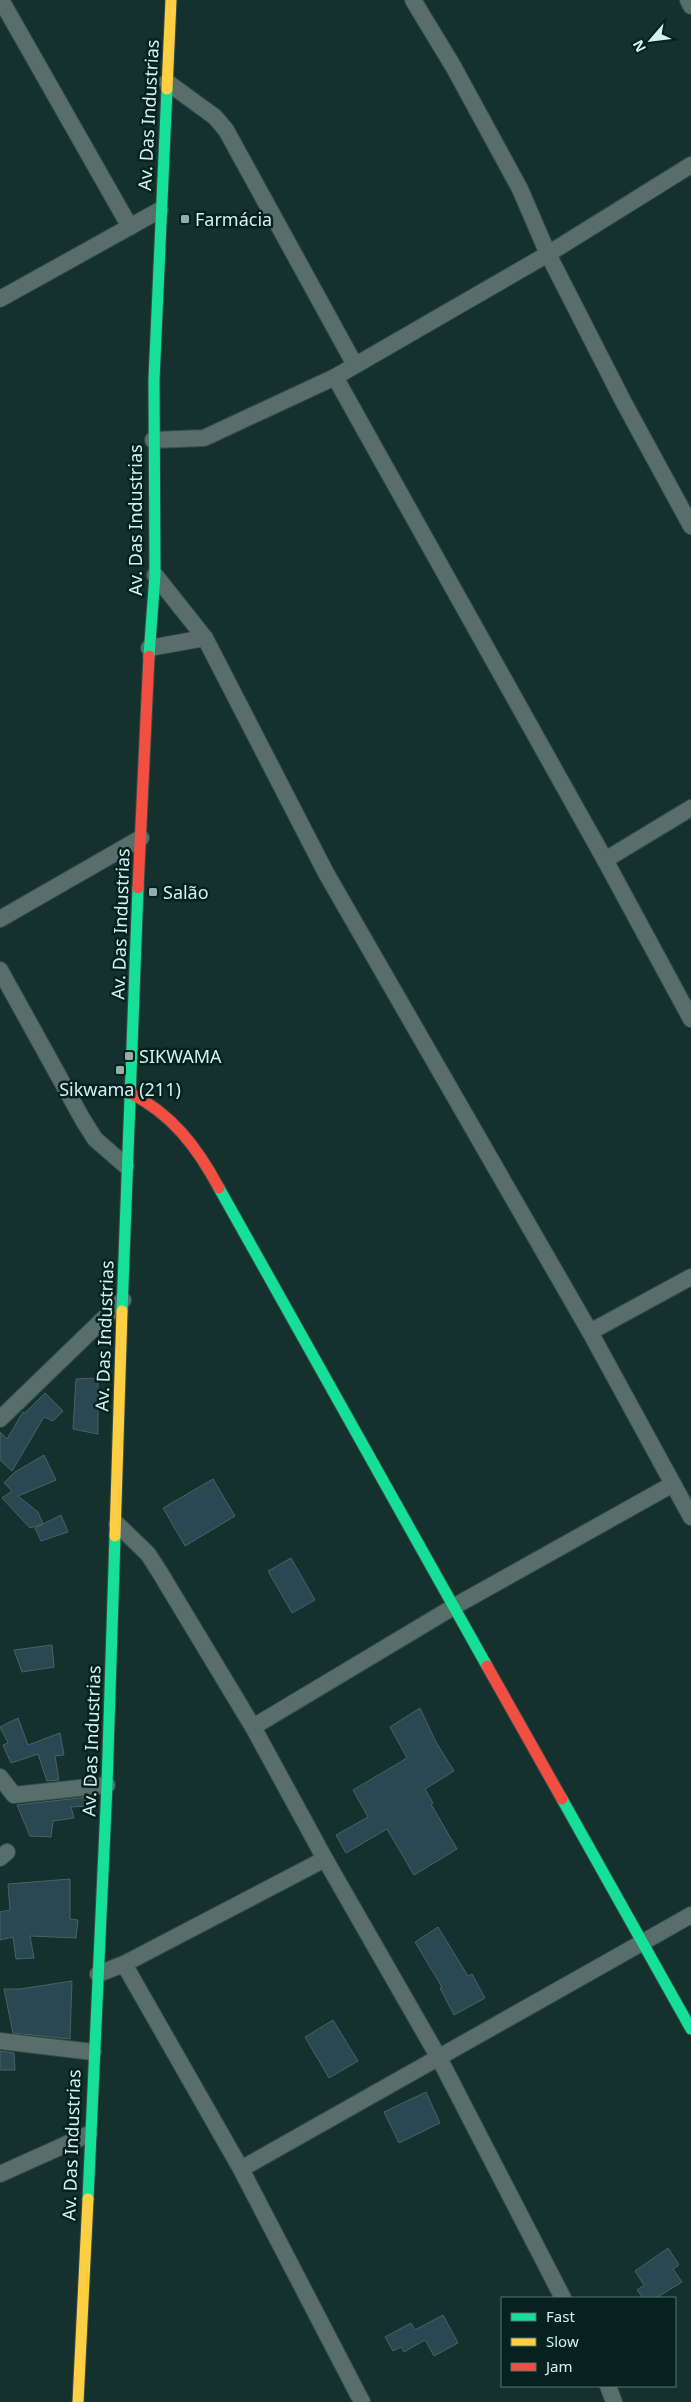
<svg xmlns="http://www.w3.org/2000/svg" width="691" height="2402" viewBox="0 0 691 2402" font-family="'Noto Sans',sans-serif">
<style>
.building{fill:#294852;stroke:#4c6066}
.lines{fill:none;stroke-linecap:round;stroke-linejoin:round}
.street-casing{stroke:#364c4a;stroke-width:18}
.fast-casing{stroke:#364c4a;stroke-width:13}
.slow-casing{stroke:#364c4a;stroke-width:13}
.jam-casing{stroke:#364c4a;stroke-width:13}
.street{stroke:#576e6b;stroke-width:16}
.fast{stroke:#16e098;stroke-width:11}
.slow{stroke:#ffcf43;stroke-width:11}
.jam{stroke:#f24e42;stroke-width:11}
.poi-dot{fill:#90aeaa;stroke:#06211e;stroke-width:2}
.labels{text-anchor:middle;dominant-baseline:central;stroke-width:5;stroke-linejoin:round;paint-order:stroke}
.street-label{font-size:18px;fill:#d3f2ed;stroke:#06211e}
.poi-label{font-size:18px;fill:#d3f2ed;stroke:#06211e;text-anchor:start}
</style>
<rect width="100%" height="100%" fill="#14312e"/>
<g class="building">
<polygon points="98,1378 98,1434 73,1429 76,1379"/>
<polygon points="45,1393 63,1411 53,1421 44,1417 12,1471 0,1460 0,1432 7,1439 23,1412 25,1413"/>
<polygon points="44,1455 56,1480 18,1496 38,1512 43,1524 30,1528 2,1498 12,1491 4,1483 15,1472"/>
<polygon points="213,1479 235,1516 185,1546 163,1508"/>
<polygon points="61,1515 68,1532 41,1541 35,1528"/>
<polygon points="291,1558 315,1600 292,1613 268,1571"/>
<polygon points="52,1645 54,1667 22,1672 14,1650"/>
<polygon points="420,1708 436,1742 454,1771 425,1789 433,1803 431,1804 457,1849 414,1875 387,1829 346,1853 336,1835 368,1817 353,1790 407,1758 390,1727"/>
<polygon points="18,1718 28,1745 60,1733 64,1755 55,1756 59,1780 47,1781 38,1754 11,1763 3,1745 8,1743 0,1727"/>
<polygon points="88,1797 90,1806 71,1807 74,1818 53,1821 51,1837 30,1836 17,1805"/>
<polygon points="70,1879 70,1919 78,1920 76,1938 30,1936 34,1958 16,1959 13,1937 0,1940 0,1912 10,1910 8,1884"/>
<polygon points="438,1927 468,1976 472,1974 485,1998 454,2015 440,1988 442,1987 415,1942"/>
<polygon points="72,1981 70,2039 13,2033 4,1989 20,1989"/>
<polygon points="333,2020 358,2061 329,2078 305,2037"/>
<polygon points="0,2051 14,2053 15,2070 0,2070"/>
<polygon points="426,2092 440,2123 399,2143 384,2112"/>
<polygon points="668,2248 679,2265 673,2269 682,2282 656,2298 643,2298 637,2290 644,2285 635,2271"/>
<polygon points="443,2315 458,2343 434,2356 425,2340 404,2352 401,2347 393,2351 385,2337 411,2323 415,2330"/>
</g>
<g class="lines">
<defs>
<g id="street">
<polyline points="1,0 130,227"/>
<polyline points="413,0 453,66 520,189 548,254 623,401 691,526"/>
<polyline points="688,0 691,6"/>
<polyline points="167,82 215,117 226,130 355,365"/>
<polyline points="0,299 160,210"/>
<polyline points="335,377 605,860 691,1019"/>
<polyline points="153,440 204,438 335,377 548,254 691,165"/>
<polyline points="155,575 205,638 326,873 590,1332 691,1517"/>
<polyline points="149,648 205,638"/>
<polyline points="605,860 691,808"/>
<polyline points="0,919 141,838"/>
<polyline points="0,970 83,1120 95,1139 126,1166"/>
<polyline points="590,1332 691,1277"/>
<polyline points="0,1419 123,1300"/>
<polyline points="117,1524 148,1554 159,1571 253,1727 325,1859 439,2058 563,2298"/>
<polyline points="253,1727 455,1606 673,1484"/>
<polyline points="0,1777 14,1795 107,1785"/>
<polyline points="0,1858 7,1852"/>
<polyline points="124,1964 241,2169 362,2402"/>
<polyline points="98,1974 124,1964 325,1859"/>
<polyline points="0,2041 93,2052"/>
<polyline points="241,2169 691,1915"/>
<polyline points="0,2174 89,2134"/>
<polyline points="608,2386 614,2402"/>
</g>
<g id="fast">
<polyline points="149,656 155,575 154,380 167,89"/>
<polyline points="219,1188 487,1666"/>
<polyline points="122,1311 138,888"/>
<polyline points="562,1799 691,2029"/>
<polyline points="88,2199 107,1785 115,1536"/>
</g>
<g id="slow">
<polyline points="167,89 171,0"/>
<polyline points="115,1536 122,1311"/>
<polyline points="78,2402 88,2199"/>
</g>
<g id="jam">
<polyline points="138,888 149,656"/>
<path d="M 130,1093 C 172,1114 197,1147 219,1188"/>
<polyline points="487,1666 562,1799"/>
</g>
</defs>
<use href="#street" class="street-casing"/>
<use href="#fast" class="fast-casing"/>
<use href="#slow" class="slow-casing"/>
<use href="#jam" class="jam-casing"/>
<use href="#street" class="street"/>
<use href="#fast" class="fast"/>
<use href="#slow" class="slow"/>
<use href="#jam" class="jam"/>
</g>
<g class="poi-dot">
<rect x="180" y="214" width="10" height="10" rx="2.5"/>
<rect x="148" y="887" width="10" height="10" rx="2.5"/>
<rect x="124" y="1051" width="10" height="10" rx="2.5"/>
<rect x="115" y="1065" width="10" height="10" rx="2.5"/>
</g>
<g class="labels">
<g class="street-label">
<text transform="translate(148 115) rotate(-87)">Av. Das Industrias</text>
<text transform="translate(135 520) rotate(-90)">Av. Das Industrias</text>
<text transform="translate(120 924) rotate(-88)">Av. Das Industrias</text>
<text transform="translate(104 1336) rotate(-88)">Av. Das Industrias</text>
<text transform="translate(91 1741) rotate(-88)">Av. Das Industrias</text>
<text transform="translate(71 2145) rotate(-88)">Av. Das Industrias</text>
</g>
<g class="poi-label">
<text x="195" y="219">Farmácia</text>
<text x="163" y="892">Salão</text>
<text x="139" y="1056">SIKWAMA</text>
<text x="120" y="1089" text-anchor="middle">Sikwama (211)</text>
</g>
</g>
<rect x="501" y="2297" width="175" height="90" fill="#06211e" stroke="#587571"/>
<rect x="511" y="2313" width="25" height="8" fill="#16e098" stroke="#587571"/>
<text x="546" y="2322" font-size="15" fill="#d3f2ed">Fast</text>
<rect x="511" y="2338" width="25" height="8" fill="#ffcf43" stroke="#587571"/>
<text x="546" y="2347" font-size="15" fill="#d3f2ed">Slow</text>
<rect x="511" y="2363" width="25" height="8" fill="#f24e42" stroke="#587571"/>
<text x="546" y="2372" font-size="15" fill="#d3f2ed">Jam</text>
<g transform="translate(651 40) rotate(242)" stroke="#06211e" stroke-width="4" paint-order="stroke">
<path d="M0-4L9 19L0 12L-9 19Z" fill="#d3f2ed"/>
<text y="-8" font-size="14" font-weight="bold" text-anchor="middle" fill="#d3f2ed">N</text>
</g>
</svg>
